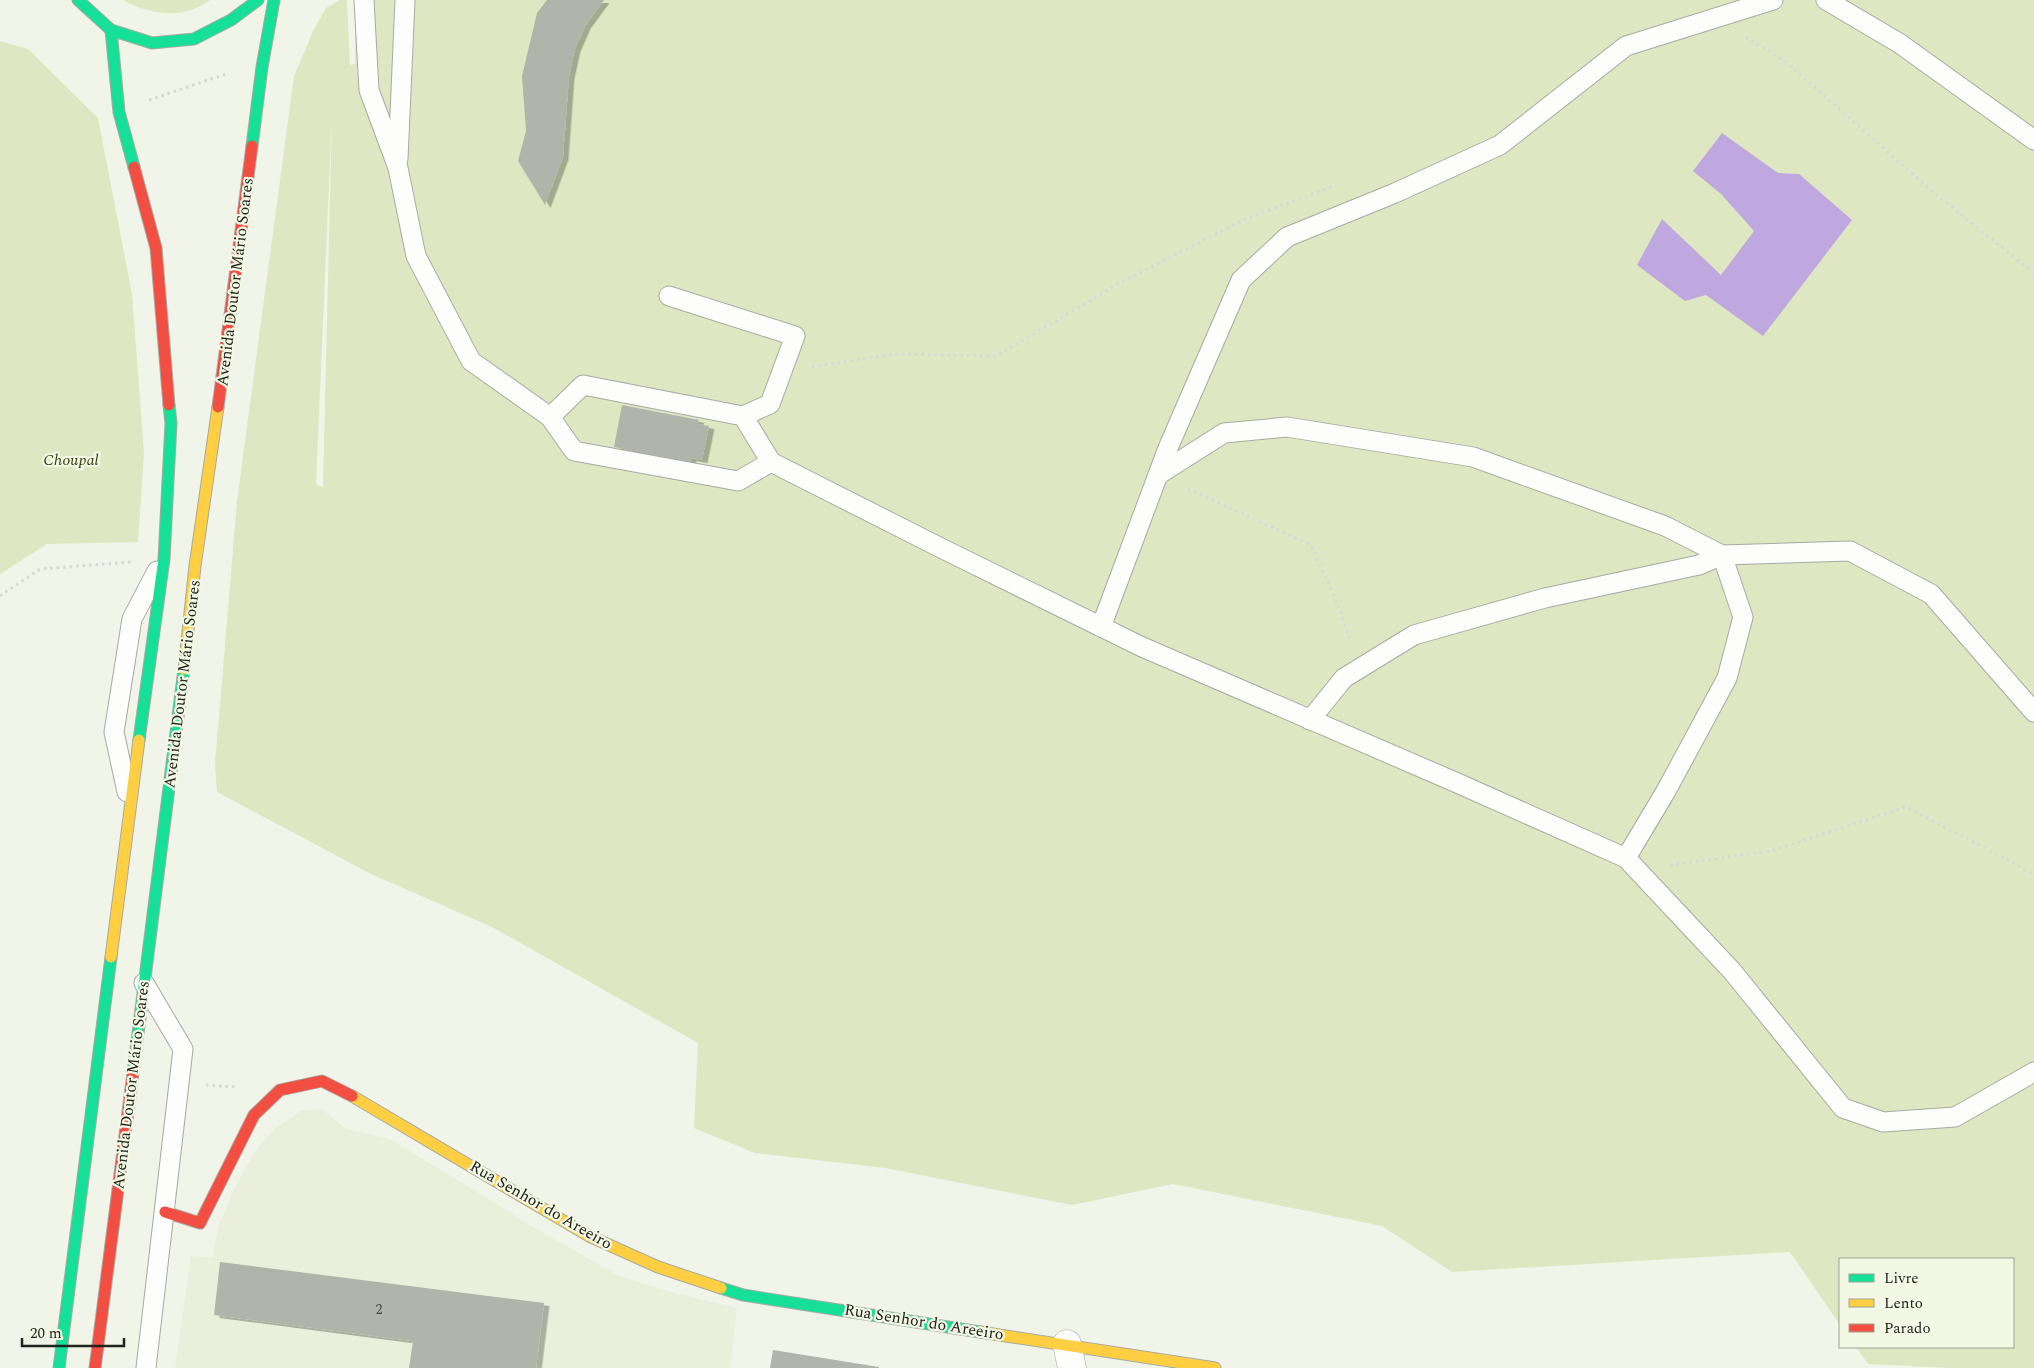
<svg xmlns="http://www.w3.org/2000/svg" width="2034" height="1368" viewBox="0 0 2034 1368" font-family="Spectral,serif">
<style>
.built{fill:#e9efda}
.green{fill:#dee7c2;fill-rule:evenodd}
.water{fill:#bfa8df}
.building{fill:#b1b4ab;filter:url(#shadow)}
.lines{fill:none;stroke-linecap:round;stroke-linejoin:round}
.lane-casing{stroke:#a8aaa2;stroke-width:21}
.street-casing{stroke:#a8aaa2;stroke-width:29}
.fast-casing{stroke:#a8aaa2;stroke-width:13}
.slow-casing{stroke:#a8aaa2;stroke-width:13}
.jam-casing{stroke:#a8aaa2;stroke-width:13}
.path{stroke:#d8d9d5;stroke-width:3;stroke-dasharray:2.5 4;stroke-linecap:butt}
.lane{stroke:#fdfdfc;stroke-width:19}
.street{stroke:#fdfdfc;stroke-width:28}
.fast{stroke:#16e098;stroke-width:11}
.slow{stroke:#ffcf43;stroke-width:11}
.jam{stroke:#f24e42;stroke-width:11}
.labels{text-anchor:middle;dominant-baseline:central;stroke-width:4.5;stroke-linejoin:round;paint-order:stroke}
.number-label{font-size:14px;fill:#454740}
.street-label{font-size:16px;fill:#21231c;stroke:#f3f8e4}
.park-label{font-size:16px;font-style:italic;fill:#363e16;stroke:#f3f8e4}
</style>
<defs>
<filter id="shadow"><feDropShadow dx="5.5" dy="3" stdDeviation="0" flood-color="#0004"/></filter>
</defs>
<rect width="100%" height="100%" fill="#f1f4e8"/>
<polygon class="built" points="322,1109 346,1129 386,1138 405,1148 540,1231 619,1276 674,1293 737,1308 730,1368 175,1368 191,1256 212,1258 219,1225 235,1187 256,1150 276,1128 301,1111"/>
<g class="green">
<path d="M 123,0 L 210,0 C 183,20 151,15 123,0 Z"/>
<path d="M 340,0 L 347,0 L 347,3 L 350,65 L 355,64 L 355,0 L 2034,0 L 2034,1368 L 1950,1368 L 1868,1364 L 1856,1347 L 2013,1347 L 2013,1259 L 1840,1259 L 1840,1325 L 1790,1252 L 1452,1272 L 1382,1226 L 1173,1184 L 1072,1205 L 885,1168 L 755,1153 L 694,1128 L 698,1043 L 492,927 L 371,874 L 217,792 L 215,764 L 237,501 L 294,76 L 314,29 L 326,8 ZM 332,115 L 323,486 L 322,487 L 316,484 Z"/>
<polygon points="0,41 28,49 98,118 132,294 144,453 138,542 47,544 0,574"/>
</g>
<polygon class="water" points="1722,133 1778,173 1799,174 1852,220 1763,336 1706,295 1685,301 1637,265 1662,219 1721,275 1754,231 1721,194 1693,171"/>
<g class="building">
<polygon points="547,0 604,0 585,26 575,49 569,76 563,157 545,205 518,161 526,131 522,76 537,13"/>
<polygon points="622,405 699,420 697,424 709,426 702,460 691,458 690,462 614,447"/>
<polygon points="220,1262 544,1303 536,1368 409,1368 413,1341 214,1315"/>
<polygon points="773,1350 879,1367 879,1368 770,1368"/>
</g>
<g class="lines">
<defs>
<g id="lane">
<polyline points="364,0 369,90 398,168 416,256 471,361 550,417 574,451 738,481 771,462"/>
<polyline points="1826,0 1899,43 2034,140"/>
<polyline points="398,159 405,0"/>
<polyline points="669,296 795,336 770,404 743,416"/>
<polyline points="550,417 583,385 743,416 771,462 943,549 1140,646 1455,782 1626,858 1732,971 1843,1108 1883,1122 1955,1117 2034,1072"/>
<polyline points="1158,475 1224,433 1287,427 1473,457 1665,526 1722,555 1743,617 1727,678 1666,791 1626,858"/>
<polyline points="1101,627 1168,448 1241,280 1287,237 1395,193 1500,145 1626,46 1773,0"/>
<polyline points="1310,720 1344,678 1414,635 1545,598 1699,565 1722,555 1850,551 1931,594 2034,712"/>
<polyline points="127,792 114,732 132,619 157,571"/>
<polyline points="144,983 183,1049 146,1368"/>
</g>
<polyline id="street" points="1067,1344 1072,1368"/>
<g id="fast">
<polyline points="78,0 111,30 152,43 194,39 231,20 258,0"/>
<polyline points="111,30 119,112 134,167"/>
<polyline points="252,146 262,67 274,0"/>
<polyline points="139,740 164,559 171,423 169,405"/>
<polyline points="133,1073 184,669"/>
<polyline points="721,1288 743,1295 980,1332"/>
<polyline points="59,1368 111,957"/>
</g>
<g id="slow">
<polyline points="184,669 195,566 218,407"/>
<polyline points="111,957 139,740"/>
<polyline points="352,1096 589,1236 658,1267 721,1288"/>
<polyline points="980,1332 1215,1368"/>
</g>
<g id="jam">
<polyline points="134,167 156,248 169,405"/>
<polyline points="218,407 252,146"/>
<polyline points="165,1212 200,1223 254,1115 280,1090 322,1081 352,1096"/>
<polyline points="95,1368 133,1073"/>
</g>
</defs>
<use href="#lane" class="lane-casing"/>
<use href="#street" class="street-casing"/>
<use href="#fast" class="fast-casing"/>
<use href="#slow" class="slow-casing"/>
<use href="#jam" class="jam-casing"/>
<g class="path">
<polyline points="1746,37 1786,62 1940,198 2034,273"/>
<polyline points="149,100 229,73"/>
<polyline points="812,367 895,354 996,356 1120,283 1243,220 1336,185"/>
<polyline points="1188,489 1311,545 1338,604 1351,643"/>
<polyline points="0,596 40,569 131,562"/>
<polyline points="1670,865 1771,851 1906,807 2034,874"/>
<polyline points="206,1085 237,1087"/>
</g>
<use href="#lane" class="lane"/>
<use href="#street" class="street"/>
<use href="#fast" class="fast"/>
<use href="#slow" class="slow"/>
<use href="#jam" class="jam"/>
</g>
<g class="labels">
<g class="number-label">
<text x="379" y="1309">2</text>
</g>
<g class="street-label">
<text transform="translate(235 282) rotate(-83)">Avenida Doutor Mário Soares</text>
<text transform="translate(182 684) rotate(-83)">Avenida Doutor Mário Soares</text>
<text transform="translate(131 1085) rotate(-83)">Avenida Doutor Mário Soares</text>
<text transform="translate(541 1205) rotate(30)">Rua Senhor do Areeiro</text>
<text transform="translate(924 1322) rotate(9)">Rua Senhor do Areeiro</text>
</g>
<g class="park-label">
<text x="71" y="460">Choupal</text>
</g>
</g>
<rect x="1839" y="1258" width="175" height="90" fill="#f3f8e4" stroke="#9fa394"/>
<rect x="1849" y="1274" width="25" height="8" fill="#16e098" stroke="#9fa394"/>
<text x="1884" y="1283" font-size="15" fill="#21231c">Livre</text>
<rect x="1849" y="1299" width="25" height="8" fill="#ffcf43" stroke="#9fa394"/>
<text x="1884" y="1308" font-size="15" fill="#21231c">Lento</text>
<rect x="1849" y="1324" width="25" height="8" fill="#f24e42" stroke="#9fa394"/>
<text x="1884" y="1333" font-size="15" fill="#21231c">Parado</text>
<path d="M22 1338v8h102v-8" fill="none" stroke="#21231c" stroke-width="2.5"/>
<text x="30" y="1338" font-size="15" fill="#21231c" stroke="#f3f8e4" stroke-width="4" paint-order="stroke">20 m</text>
</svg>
